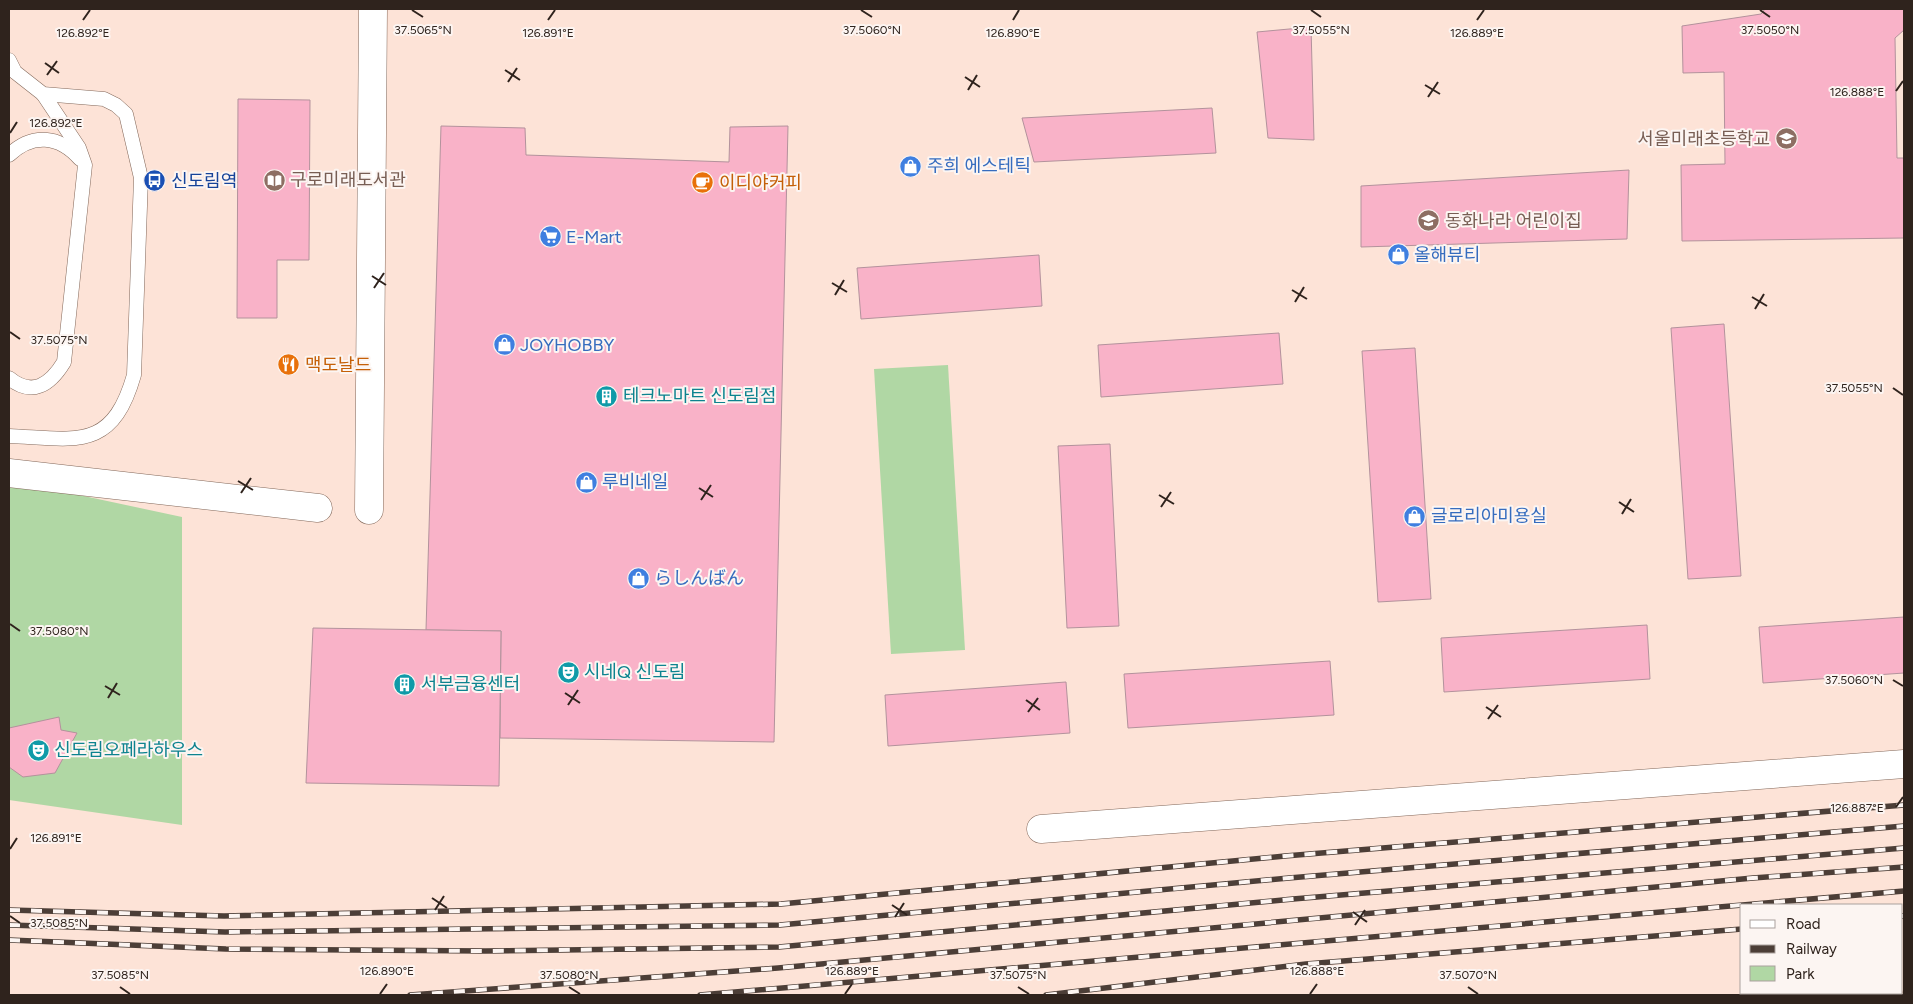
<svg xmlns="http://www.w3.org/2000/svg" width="1913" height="1004" viewBox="0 0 1913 1004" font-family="Figtree,'Noto Sans KR','Noto Sans JP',sans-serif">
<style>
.green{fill:#b0d7a4}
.building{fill:#f9b2c8;stroke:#b3929c}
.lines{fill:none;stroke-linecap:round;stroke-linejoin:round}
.lane-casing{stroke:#83685a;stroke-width:15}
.street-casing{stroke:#83685a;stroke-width:29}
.lane{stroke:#fff;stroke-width:14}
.street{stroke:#fff;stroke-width:28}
.rail-casing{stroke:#4c3e37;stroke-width:5.5}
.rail{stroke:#fcf5f2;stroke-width:4;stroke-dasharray:11;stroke-linecap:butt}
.ticks{fill:none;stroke:#2f231d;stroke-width:2}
.labels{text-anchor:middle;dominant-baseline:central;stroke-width:4;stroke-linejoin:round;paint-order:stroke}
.education-label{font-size:18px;fill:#785e54;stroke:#fcf5f2;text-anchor:start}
.shop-label{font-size:18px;fill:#366cbe;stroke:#fcf5f2;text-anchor:start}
.transit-label{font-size:18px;fill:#164399;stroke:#fcf5f2;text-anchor:start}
.food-label{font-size:18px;fill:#c56008;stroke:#fcf5f2;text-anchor:start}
.culture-label{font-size:18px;fill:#0d838f;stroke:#fcf5f2;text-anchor:start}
.ticks-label{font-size:12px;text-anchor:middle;fill:#2f231d;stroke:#fcf5f2;stroke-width:4;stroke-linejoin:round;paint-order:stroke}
</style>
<rect width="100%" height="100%" fill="#fde3d7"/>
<g class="green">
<polygon points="948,365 965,650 891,654 874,369"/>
<polygon points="9,480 182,517 182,825 9,800"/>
</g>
<g class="building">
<polygon points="1765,9 1904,9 1904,30 1895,38 1897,158 1904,158 1904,238 1682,241 1681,165 1725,164 1724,72 1683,73 1682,26 1761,14"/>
<polygon points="1311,27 1314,140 1268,138 1257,32"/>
<polygon points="238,99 310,100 309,260 277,260 277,318 237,318"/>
<polygon points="1212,108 1216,153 1034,162 1022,118"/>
<polygon points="441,126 525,128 526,155 729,162 730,127 788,126 774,742 500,738 501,631 426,630"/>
<polygon points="1629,170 1627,239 1361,247 1361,186"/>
<polygon points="1039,255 1042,306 861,319 857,268"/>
<polygon points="1724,324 1741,576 1688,579 1671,328"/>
<polygon points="1279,333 1283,384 1101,397 1098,345"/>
<polygon points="1415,348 1431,599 1378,602 1362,351"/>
<polygon points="1110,444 1119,626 1067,628 1058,446"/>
<polygon points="1904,617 1904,673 1763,683 1759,627"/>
<polygon points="1647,625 1650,679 1444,692 1441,638"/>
<polygon points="313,628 501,631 499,786 306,783"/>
<polygon points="1330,661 1334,715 1128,728 1124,674"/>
<polygon points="1066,682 1070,733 888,746 885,695"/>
<polygon points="59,717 61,730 77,733 55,773 23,777 9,767 9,728"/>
</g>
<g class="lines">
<defs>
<g id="lane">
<path d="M 9,60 L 15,72 L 43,94 L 104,99 L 116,105 L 126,114 L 141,178 L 134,375 C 112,452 76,439 9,436"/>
<path d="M 9,155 C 32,133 59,135 80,159"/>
<path d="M 9,378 C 32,397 50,385 64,362 L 85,165 L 79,148 L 43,94"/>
</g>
<g id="street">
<polyline points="9,473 318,508"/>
<polyline points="369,510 373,9"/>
<polyline points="1041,829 1904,764"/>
<polyline points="1856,995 1888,993"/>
</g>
</defs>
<use href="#lane" class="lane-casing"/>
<use href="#street" class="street-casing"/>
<use href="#lane" class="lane"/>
<use href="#street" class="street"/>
<defs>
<g id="rail">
<polyline points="9,910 224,916 781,904 1285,856 1904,805"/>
<polyline points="1902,916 1904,916"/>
<polyline points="9,925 225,932 780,925 1289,878 1904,826"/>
<polyline points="9,940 226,949 485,951 779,947 1293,899 1904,848"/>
<polyline points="410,995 778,968 1753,878 1904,867"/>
<polyline points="700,995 1904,891"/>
<polyline points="1046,995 1306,964 1742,929"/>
</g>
</defs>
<use href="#rail" class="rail-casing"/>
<use href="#rail" class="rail"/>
</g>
<path class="ticks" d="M 412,10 L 423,17M 861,10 L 872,17M 1311,10 L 1321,17M 1760,10 L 1770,17M 83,20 L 90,10M 548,20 L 555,10M 1013,20 L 1019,10M 1477,20 L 1484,10M 45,63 L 59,73M 505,70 L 520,80M 47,75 L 57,61M 965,77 L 980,87M 508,82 L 517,68M 1425,85 L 1440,94M 968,90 L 977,75M 1896,91 L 1903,81M 1428,97 L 1438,82M 10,133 L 17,122M 372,276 L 386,285M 832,283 L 847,292M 374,288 L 384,273M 1292,290 L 1307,299M 835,295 L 844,280M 1752,297 L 1767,306M 1295,302 L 1304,287M 1755,309 L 1764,294M 10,332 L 20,339M 1893,388 L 1903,395M 238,481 L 253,490M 699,488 L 713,497M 241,493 L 251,478M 1159,495 L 1174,504M 701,500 L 711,485M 1619,502 L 1634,512M 1161,507 L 1171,492M 1622,514 L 1631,499M 10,624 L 20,631M 1893,680 L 1903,686M 105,686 L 120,695M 565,693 L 580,703M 108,698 L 117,683M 1026,700 L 1040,710M 568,705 L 578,690M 1486,707 L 1501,717M 1028,712 L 1038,698M 1488,719 L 1498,705M 1896,807 L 1903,797M 10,849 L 17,838M 432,898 L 447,908M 892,905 L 907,915M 435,910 L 444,896M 1353,912 L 1367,922M 10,916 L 20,923M 895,917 L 904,903M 1355,925 L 1365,910M 120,987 L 130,994M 569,987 L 580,994M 1018,987 L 1029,994M 1468,987 L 1478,994M 380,994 L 387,984M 845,994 L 852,984M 1310,994 L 1317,984"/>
<defs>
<symbol id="school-disc" viewBox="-11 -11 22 22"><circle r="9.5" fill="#8d6e63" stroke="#fcf5f2"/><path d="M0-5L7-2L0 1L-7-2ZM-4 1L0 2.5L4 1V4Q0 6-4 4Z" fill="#fff"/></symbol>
<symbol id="shop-disc" viewBox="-11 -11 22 22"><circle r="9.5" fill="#3f7fe0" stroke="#fcf5f2"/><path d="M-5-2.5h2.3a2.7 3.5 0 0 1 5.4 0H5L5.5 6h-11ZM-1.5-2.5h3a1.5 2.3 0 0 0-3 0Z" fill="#fff"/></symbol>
<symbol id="library-disc" viewBox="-11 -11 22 22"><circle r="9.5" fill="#8d6e63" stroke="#fcf5f2"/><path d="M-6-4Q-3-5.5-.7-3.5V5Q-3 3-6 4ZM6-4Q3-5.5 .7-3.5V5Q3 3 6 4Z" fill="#fff"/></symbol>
<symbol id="bus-disc" viewBox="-11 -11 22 22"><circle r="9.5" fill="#1a4fb4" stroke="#fcf5f2"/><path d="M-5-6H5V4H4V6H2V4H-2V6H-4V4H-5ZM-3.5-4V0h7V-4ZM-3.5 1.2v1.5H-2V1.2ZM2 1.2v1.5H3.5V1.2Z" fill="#fff"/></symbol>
<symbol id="cafe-disc" viewBox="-11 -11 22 22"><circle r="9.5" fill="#e8710a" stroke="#fcf5f2"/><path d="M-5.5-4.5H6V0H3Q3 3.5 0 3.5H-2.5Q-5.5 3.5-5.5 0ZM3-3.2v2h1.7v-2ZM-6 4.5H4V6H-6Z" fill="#fff"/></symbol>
<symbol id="supermarket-disc" viewBox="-11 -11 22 22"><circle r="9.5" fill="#3f7fe0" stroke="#fcf5f2"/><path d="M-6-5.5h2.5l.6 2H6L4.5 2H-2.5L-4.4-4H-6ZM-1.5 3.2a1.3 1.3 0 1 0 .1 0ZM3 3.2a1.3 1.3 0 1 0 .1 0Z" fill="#fff"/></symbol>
<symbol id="restaurant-disc" viewBox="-11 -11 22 22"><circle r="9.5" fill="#e8710a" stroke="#fcf5f2"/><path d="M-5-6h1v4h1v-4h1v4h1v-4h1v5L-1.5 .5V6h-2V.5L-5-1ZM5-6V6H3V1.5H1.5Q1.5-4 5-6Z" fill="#fff"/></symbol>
<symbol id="building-disc" viewBox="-11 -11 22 22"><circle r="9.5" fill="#0f9aa8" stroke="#fcf5f2"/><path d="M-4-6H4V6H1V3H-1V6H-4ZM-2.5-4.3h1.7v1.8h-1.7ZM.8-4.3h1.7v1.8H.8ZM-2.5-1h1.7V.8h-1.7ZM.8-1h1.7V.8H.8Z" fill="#fff"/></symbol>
<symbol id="theatre-disc" viewBox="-11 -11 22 22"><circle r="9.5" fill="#0f9aa8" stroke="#fcf5f2"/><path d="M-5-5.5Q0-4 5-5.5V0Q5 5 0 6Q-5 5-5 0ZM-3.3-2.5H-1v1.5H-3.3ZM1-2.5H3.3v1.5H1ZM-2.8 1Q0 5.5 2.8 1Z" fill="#fff"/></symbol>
</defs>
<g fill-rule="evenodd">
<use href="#school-disc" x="1774" y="126" width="25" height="25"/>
<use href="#shop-disc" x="898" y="154" width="25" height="25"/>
<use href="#library-disc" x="262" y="168" width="25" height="25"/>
<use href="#bus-disc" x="142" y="168" width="25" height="25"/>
<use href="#cafe-disc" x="690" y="170" width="25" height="25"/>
<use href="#school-disc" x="1416" y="208" width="25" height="25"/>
<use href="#supermarket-disc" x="538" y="224" width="25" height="25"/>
<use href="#shop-disc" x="1386" y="242" width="25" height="25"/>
<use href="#shop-disc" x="492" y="332" width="25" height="25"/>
<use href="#restaurant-disc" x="276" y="352" width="25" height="25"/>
<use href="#building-disc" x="594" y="384" width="25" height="25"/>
<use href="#shop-disc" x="574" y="470" width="25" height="25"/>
<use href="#shop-disc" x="1402" y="504" width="25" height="25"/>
<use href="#shop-disc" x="626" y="566" width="25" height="25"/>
<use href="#theatre-disc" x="556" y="660" width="25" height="25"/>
<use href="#building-disc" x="392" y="672" width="25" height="25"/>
<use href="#theatre-disc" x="26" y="738" width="25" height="25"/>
</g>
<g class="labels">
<g class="education-label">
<text x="1770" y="139" text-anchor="end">서울미래초등학교</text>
<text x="290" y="180">구로미래도서관</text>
<text x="1445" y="221">동화나라 어린이집</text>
</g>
<g class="shop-label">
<text x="927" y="166">주희 에스테틱</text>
<text x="566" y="237">E-Mart</text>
<text x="1414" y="255">올해뷰티</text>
<text x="520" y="345">JOYHOBBY</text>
<text x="602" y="482">루비네일</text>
<text x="1431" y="516">글로리아미용실</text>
<text x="654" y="578">らしんばん</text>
</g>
<g class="transit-label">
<text x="171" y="181">신도림역</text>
</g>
<g class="food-label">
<text x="719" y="183">이디야커피</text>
<text x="305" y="365">맥도날드</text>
</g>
<g class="culture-label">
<text x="623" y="396">테크노마트 신도림점</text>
<text x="584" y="672">시네Q 신도림</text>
<text x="421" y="684">서부금융센터</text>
<text x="54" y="750">신도림오페라하우스</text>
</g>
</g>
<g class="ticks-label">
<text x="1770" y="34">37.5050°N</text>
<text x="423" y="34">37.5065°N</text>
<text x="872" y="34">37.5060°N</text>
<text x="1321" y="34">37.5055°N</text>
<text x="83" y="37">126.892°E</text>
<text x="548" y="37">126.891°E</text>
<text x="1013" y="37">126.890°E</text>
<text x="1477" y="37">126.889°E</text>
<text x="1857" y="96">126.888°E</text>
<text x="56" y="127">126.892°E</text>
<text x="59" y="344">37.5075°N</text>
<text x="1854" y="392">37.5055°N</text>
<text x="59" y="635">37.5080°N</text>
<text x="1854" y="684">37.5060°N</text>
<text x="1857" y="812">126.887°E</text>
<text x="56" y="842">126.891°E</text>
<text x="59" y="927">37.5085°N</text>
<text x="387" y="975">126.890°E</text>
<text x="852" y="975">126.889°E</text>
<text x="1317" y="975">126.888°E</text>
<text x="120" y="979">37.5085°N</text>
<text x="569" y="979">37.5080°N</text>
<text x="1018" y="979">37.5075°N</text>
<text x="1468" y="979">37.5070°N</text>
</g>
<rect width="1913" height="1004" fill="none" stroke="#2f231d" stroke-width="20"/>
<rect x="1740" y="904" width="162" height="90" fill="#fcf5f2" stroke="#aaa19d"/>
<rect x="1750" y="920" width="25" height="8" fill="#ffffff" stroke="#aaa19d"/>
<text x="1786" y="929" font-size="15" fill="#2f231d">Road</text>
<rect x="1750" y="945" width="25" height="8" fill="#4c3e37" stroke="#aaa19d"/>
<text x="1786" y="954" font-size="15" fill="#2f231d">Railway</text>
<rect x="1750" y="966" width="25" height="15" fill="#b0d7a4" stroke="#aaa19d"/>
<text x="1786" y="979" font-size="15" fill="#2f231d">Park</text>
</svg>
